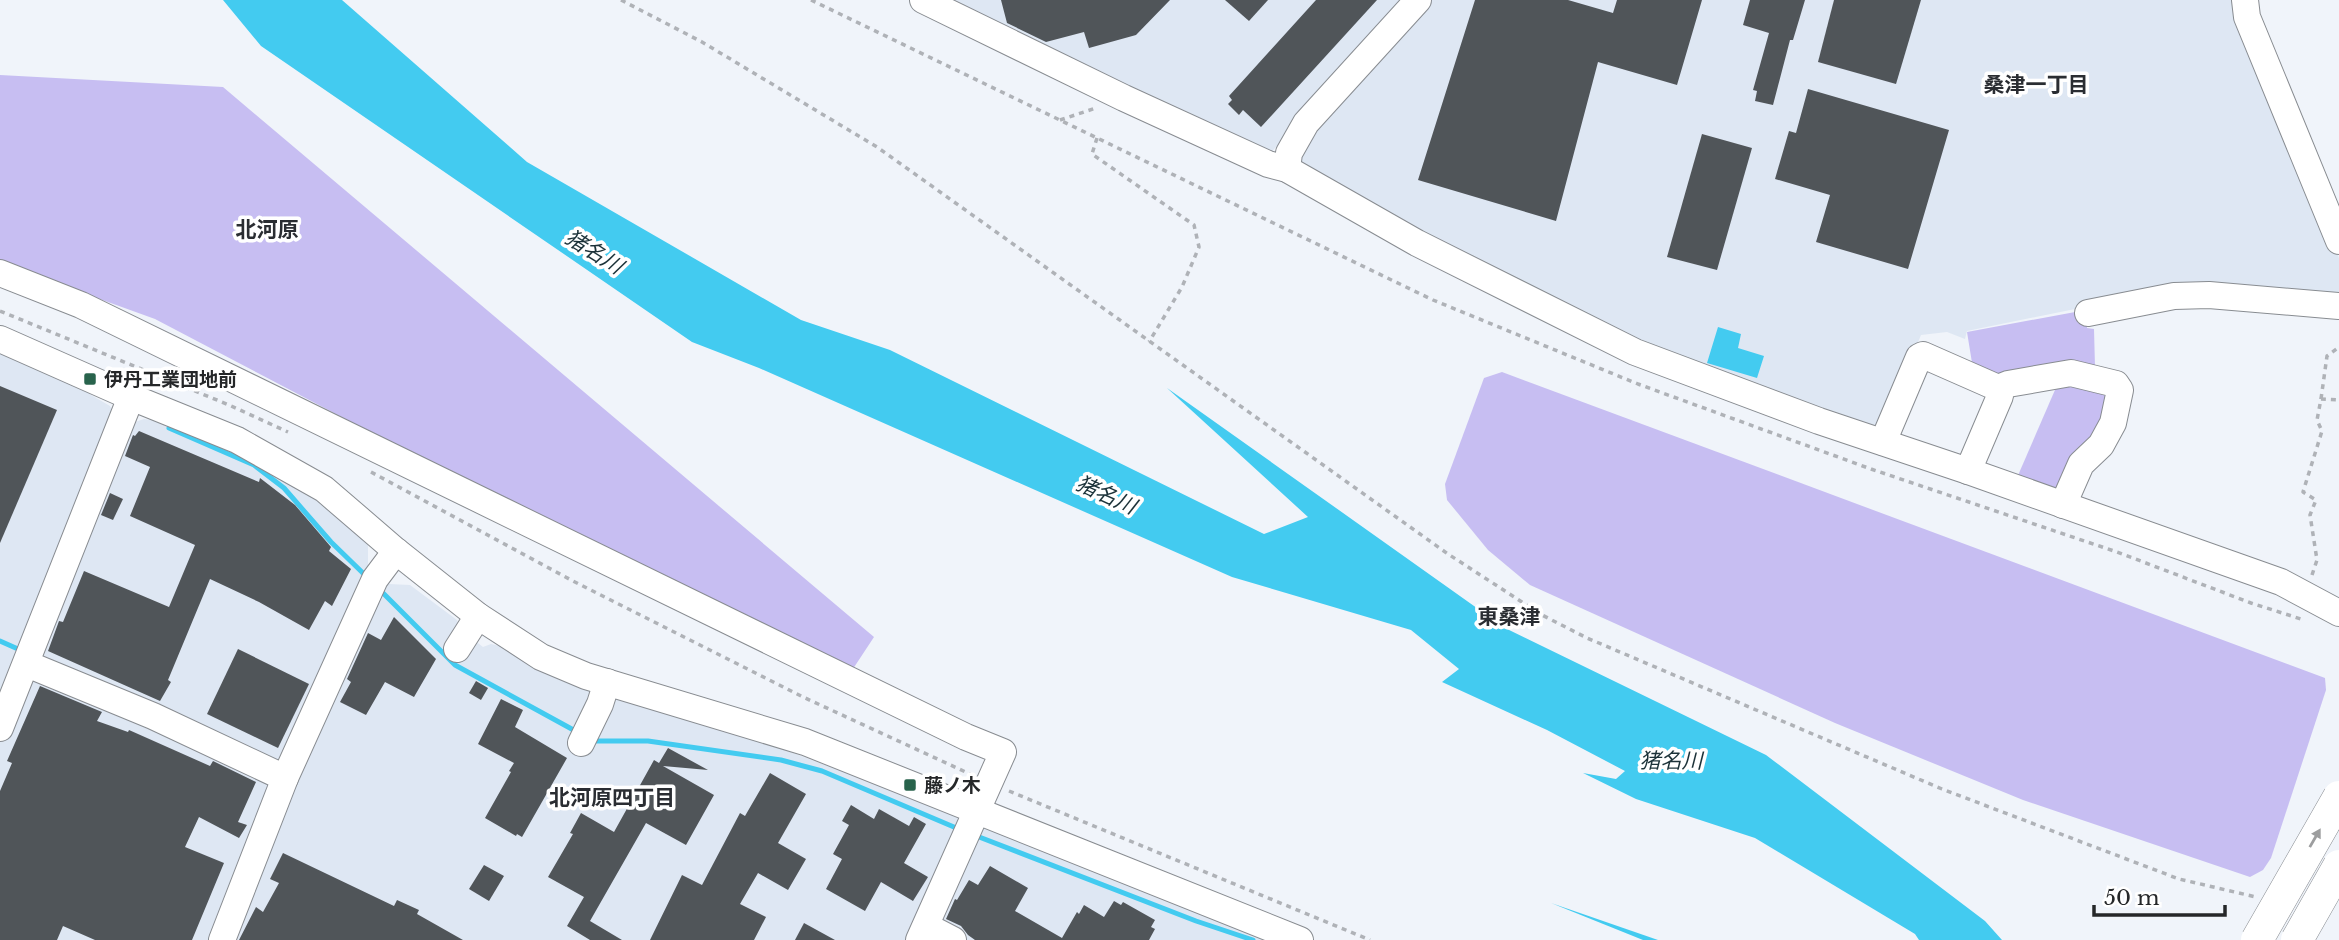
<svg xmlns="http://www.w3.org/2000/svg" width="2339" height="940" viewBox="0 0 2339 940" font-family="'Libre Baskerville','Noto Sans JP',serif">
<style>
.built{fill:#dee7f3}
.green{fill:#c7bef2}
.water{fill:#43cbf0}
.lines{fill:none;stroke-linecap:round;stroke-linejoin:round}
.stream{stroke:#43cbf0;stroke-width:5}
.building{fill:#505559}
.minor-casing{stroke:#888c91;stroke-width:28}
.path{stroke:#afb2b7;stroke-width:3.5;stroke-dasharray:5 5;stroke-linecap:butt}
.minor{stroke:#fff;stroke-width:26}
.major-bridge-casing{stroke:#888c91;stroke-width:33;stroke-linecap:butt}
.major-bridge{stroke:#fff;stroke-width:32}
.oneway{fill:#9d9e9f}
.poi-dot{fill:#28634c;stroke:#fff;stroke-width:2.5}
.labels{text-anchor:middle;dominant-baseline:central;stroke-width:7;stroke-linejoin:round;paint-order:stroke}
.poi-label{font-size:19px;font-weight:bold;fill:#252729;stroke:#fff;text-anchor:start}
.neighbourhood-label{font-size:21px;font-weight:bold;fill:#2a2d32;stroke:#fff}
.water-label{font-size:21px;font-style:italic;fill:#1c3239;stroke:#fff}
</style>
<rect width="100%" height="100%" fill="#f0f4fa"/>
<g class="built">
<polygon points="948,0 1406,0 1268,156"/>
<polygon points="1431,0 2240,0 2241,19 2339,258 2339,301 2144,295 1967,331 1965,339 1947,332 1921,335 1880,435 1637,346 1296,166 1313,129"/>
<polygon points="0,349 77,381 91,395 110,406 115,415 135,422 144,419 172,422 279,468 368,541 368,565 389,584 410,585 457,620 460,629 483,647 491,644 500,646 554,672 785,750 968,818 910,940 0,940"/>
<polygon points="977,822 1268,940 922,940"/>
</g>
<g class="green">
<polygon points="0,75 223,87 874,637 845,681 155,319 0,263"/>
<polygon points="2086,310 2087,328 2094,329 2095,367 1992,383 1974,375 1967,332"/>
<polygon points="1502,372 2325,678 2326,690 2271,858 2263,870 2250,877 2023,800 1835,723 1530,585 1488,550 1447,500 1445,484 1484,378"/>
<polygon points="2058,383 2116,392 2062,497 2016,480"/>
</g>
<g class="water">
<polygon points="223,0 342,0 527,162 801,320 890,350 1264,534 1308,517 1167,388 1505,628 1766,755 1985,921 2002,940 1919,940 1915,934 1755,838 1636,799 1583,773 1616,779 1625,771 1547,730 1442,682 1459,669 1411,630 1232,577 759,368 692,342 261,46"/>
<polygon points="1718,327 1741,334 1738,348 1764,356 1757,378 1707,363"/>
<polygon points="1551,903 1658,940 1643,940"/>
</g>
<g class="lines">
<g class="stream">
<polyline points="169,428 254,465 284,488 331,542 367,577"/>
<polyline points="379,589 455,665 579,733"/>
<polyline points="0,641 18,649"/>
<polyline points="591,739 595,741 648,741 781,760 822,771 961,830"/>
<polyline points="974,835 1196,921 1253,940"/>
</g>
</g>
<g class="building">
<polygon points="1001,0 1170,0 1136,35 1089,48 1084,32 1046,42 1007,23"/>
<polygon points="1225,0 1268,0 1249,21"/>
<polygon points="1316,0 1377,0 1261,127 1243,110 1239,115 1228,104 1232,100 1229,96"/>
<polygon points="1475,0 1568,0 1613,13 1617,0 1702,0 1677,85 1598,62 1556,221 1418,180"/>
<polygon points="1750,0 1805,0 1793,40 1790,40 1773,105 1755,101 1757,91 1753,90 1769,33 1743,25"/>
<polygon points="1834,0 1921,0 1896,84 1818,62"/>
<polygon points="1808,89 1949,130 1908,269 1816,242 1830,195 1775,179 1789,131 1796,133"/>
<polygon points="1702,134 1752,148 1717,270 1667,257"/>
<polygon points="0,386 57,410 0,543"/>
<polygon points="139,431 259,482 260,478 295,505 331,547 329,551 351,569 332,606 325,601 309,630 259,602 210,579 168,680 171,682 160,701 48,651 59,621 63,622 84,571 169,607 195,545 130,516 150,467 125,456 133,435 135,436"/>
<polygon points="110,493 123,499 113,520 101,515"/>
<polygon points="394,617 436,659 414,697 385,682 366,715 340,702 351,682 347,679 368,633 381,640"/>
<polygon points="238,649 309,684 278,748 207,714"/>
<polygon points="476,681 488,688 481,700 469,693"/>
<polygon points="40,686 102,712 97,721 128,732 129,730 210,766 213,761 256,782 238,822 247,825 239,838 199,817 185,847 224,863 192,940 95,940 63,926 57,940 0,940 0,791 12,763 7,761"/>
<polygon points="501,699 523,710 515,727 567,758 522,837 517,834 516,836 485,818 511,772 509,771 514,763 478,744"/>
<polygon points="668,748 708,770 663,766 714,795 686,845 646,823 590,921 622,940 590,940 567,926 584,897 548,877 573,834 570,833 581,813 614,832 654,760 659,763"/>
<polygon points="770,773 806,794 778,843 806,859 788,890 758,873 740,904 766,917 754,940 650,940 682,875 702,885 740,813 745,816"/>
<polygon points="851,805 874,819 879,809 909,826 914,817 926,824 904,863 928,877 913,901 881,882 865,911 826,889 842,859 833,854 849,825 842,821"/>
<polygon points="283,853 394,906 397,900 419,910 417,914 463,940 239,940 256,907 263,912 279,883 270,879"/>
<polygon points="484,865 504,876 489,901 469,889"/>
<polygon points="990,866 1028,888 1015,911 1062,938 1077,912 1079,914 1084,905 1104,917 1114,901 1121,905 1123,902 1155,920 1151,927 1155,929 1149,940 975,940 968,935 961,926 946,919 955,899 957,900 969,880 978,885"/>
<polygon points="804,923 835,940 795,940"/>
</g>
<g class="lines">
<defs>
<g id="minor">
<polyline points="923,0 1124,98 1268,164 1287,169 1417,243 1635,352 1819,421 1968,471 2281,582 2339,613"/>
<polyline points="2245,0 2247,17 2339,241"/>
<polyline points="1287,169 1289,153 1306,123 1418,0"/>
<polyline points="0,273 81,305 966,737 1003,752 919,940"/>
<polyline points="2088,313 2174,296 2209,295 2339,306"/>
<polyline points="0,339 131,397 237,440 324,489 396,551 478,616 541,657 586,676 805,742 1300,940"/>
<polyline points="1998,388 2008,384 2071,373 2116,384 2120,390 2113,423 2101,445 2081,464 2063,505"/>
<polyline points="1883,442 1919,357 1923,355 1998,388 2000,396 1968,471"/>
<polyline points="457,649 478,616"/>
<polyline points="27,664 153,716 285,778"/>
<polyline points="0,728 131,397"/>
<polyline points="581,743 600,704 607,682"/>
<polyline points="926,926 953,940"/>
<polyline points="222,940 285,778 375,579 396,551"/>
</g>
</defs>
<use href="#minor" class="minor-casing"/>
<g class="path">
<polyline points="621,0 702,42 877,147 1448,554 1542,615 1587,638 1942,789 2179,879 2256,897"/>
<polyline points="811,0 1433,300 1638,384 1871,469 2117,552 2251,603 2304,620"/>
<polyline points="1060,120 1096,108"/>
<polyline points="1097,138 1092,154 1194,225 1199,247 1182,287 1149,342"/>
<polyline points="0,311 229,405 288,432"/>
<polyline points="2321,399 2327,356 2339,347"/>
<polyline points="371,472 571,580 803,697 970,774"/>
<polyline points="2312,575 2317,560 2310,515 2316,500 2303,492 2322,431 2317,420 2321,399 2339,400"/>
<polyline points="1009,791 1370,940"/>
</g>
<use href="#minor" class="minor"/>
<defs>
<g id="major-bridge">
<polyline points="2257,940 2339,797"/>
<polyline points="2297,940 2339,866"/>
</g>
</defs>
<use href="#major-bridge" class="major-bridge-casing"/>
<use href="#major-bridge" class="major-bridge"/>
</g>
<defs><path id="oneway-solid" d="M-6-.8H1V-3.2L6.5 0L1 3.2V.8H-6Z" transform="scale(1.75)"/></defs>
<use class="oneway" href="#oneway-solid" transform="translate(2315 838) rotate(-60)"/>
<g class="poi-dot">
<rect x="83" y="372" width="14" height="14" rx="3.5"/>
<rect x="903" y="778" width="14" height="14" rx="3.5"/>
</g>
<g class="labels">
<g class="poi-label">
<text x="104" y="379">伊丹工業団地前</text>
<text x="924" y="785">藤ノ木</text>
</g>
<g class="neighbourhood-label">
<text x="2036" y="85">桑津一丁目</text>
<text x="267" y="230">北河原</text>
<text x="1509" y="617">東桑津</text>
<text x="612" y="798">北河原四丁目</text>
</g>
<g class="water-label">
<text transform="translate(594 252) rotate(32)">猪名川</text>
<text transform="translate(1106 495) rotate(24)">猪名川</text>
<text x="1671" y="761">猪名川</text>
</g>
</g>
<path d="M2094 905v10h131v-10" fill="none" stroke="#252729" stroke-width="3.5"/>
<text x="2104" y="905" font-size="21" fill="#252729" stroke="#ffffff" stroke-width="5" paint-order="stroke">50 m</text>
</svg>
